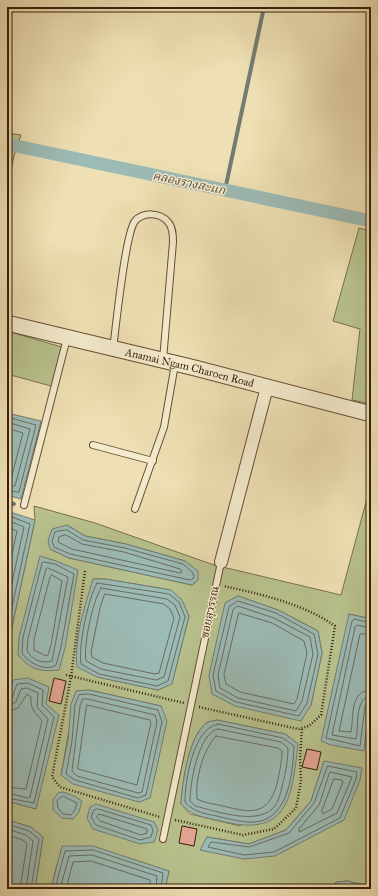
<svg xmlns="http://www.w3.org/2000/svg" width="378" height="896" viewBox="0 0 378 896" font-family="'IM FELL Great Primer','Noto Serif Thai',serif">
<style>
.green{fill:#b8c28e;stroke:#78704c;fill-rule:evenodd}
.water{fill:#9cbbb6;stroke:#747c72}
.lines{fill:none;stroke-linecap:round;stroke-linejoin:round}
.shore{stroke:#6a6c60;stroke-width:1}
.stream{stroke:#747c72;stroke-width:4}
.canal{stroke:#9cbbb6;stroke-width:13}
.building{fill:#e4a694;stroke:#391e0b}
.service-casing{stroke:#664e35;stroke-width:8}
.minor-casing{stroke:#664e35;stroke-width:14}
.tertiary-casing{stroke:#664e35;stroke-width:17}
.path{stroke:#391e0b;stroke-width:2.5;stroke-dasharray:1 2;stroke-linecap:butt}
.service{stroke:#f4ebce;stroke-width:6}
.minor{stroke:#f4ebce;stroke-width:12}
.tertiary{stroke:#f4ebce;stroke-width:15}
.labels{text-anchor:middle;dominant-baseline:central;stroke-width:3;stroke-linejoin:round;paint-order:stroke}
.street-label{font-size:11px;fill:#391e0b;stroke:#f4ebce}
.water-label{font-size:12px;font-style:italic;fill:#574d3e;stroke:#f4ebce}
</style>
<rect width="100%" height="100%" fill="#eee0b4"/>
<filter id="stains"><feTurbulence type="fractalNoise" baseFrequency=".005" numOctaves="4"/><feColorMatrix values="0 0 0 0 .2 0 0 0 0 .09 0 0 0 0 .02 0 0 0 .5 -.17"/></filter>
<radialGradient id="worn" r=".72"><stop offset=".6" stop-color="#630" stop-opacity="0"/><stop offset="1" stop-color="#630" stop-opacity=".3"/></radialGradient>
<g class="green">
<polygon points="7,133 21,135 14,156 7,191"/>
<polygon points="359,228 371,231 371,404 352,400 360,329 333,321"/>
<polygon points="7,331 65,348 51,386 7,374"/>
<path d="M 369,491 L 371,491 L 371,619 L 349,614 L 369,707 L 371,700 L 371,879 L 365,886 L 348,881 L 336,882 L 333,889 L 165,889 L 169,871 L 57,864 L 51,889 L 35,889 L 43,837 L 31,827 L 7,820 L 7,801 L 36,809 L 13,680 L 7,704 L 7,650 L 35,520 L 34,506 L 95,523 L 214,565 L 341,595 ZM 67,525 L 85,536 L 126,544 L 185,561 L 198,580 L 192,585 L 69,558 L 50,549 ZM 94,579 L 105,579 L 171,590 L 189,616 L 172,683 L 158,690 L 98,677 ZM 238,596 L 278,610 L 318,631 L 322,653 L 311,705 L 225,603 ZM 89,690 L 161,706 L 61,775 L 76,691 ZM 217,720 L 285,734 L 298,744 L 240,826 L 190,814 L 181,804 C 182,784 189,733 208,722 C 210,721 215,721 217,720 ZM 324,761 L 344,820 L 244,859 L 207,837 L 249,844 L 286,830 L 311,801 Z"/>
</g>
<g class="water">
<polygon points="7,413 41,421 21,499 7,495"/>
<polygon points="7,511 35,520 7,650"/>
<polygon points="67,525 85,536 126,544 185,561 198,571 198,580 192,585 69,558 50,549 48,541 52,529"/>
<path d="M 40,556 L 56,561 L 78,570 L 65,648 L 59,670 C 40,672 31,670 18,655 L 19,637 Z"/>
<path d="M 93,579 L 105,579 L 171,590 L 182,600 L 189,616 L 172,684 L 158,690 L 97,677 L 77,667 C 74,637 85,606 93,579 Z"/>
<polygon points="238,596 278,610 318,631 322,653 311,705 301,721 235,706 212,694 209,675 225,603"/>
<polygon points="349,614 371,619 371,700 369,707 364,751 331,745 321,741"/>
<polygon points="28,678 49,687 46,704 59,715 36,809 7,801 7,704 13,680"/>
<polygon points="89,690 161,706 167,721 150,798 139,802 73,784 61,775 68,741 71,704 76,691"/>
<path d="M 217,720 L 285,734 L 298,744 C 292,796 289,837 225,822 C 206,817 194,818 181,804 C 182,784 189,733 208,722 C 210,721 215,721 217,720 Z"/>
<polygon points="324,761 362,768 360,780 344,820 275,856 244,859 200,850 207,837 249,844 286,830 311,801"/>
<polygon points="63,792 74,796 82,801 79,812 73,819 62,818 53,810 53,800 58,793"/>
<polygon points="96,804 154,822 158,830 154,842 140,844 93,829 87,818 90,807"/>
<polygon points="7,820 31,827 43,837 35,889 7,889"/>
<polygon points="62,846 93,846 169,871 165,889 51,889"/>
<polygon points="371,879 371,889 333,889 336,882 348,881 365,885"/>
</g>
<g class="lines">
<g class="shore">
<polyline points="7,417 36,425 19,492 7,491"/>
<polyline points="7,422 30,429 15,486 7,486"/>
<polyline points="7,428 23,433 11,479 7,480"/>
<polyline points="7,515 30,524 7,630"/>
<polyline points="7,520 24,527 7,606"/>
<polyline points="7,527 17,531 7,577"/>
<polygon points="67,530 83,540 125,548 183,564 193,573 194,578 190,580 70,554 54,547 52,541 55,532"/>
<polygon points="66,535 82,544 124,552 180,569 182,572 180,573 72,549 58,542 59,537"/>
<path d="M 44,562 L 55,564 L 74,574 L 61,647 L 56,665 C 45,672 29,663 22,653 L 23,637 L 42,563 Z"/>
<path d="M 48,568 L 68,577 L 52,661 C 43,664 32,660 27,651 L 28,638 L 46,569 Z"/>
<polygon points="52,575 62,581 51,645 48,655 46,656 34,650 34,639 50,577"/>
<path d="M 97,583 L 169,594 L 179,602 L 185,617 L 168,681 L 157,686 L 99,674 L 81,664 C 78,647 88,599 97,583 Z"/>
<path d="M 101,588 L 167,599 L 175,605 L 180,617 L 164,677 L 156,680 L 101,669 L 86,661 C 83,646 93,600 101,588 Z"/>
<polygon points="105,594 164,604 170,609 174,618 159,673 155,674 103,663 92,657 91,652 100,608"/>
<polygon points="238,601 276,613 314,634 318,654 307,703 299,716 236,702 216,691 213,675 229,607"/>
<polygon points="238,606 274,618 310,637 313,654 302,701 296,711 238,698 220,688 218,675 233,610"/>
<polygon points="239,613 272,623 304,641 307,653 297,699 294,704 240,692 226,684 224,675"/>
<polyline points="371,623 354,619 352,621 326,738 360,746 365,706 367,702 371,701"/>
<path d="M 371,628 L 357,625 L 355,627 L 332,735 L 356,739 C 359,727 354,697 371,696"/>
<path d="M 371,634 L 360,634 L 339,731 L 351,732 C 354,717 349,691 371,690"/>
<polygon points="89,694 158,710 162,722 146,795 138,798 75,780 66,774 72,741 75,705 79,695"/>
<polygon points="83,699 88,699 155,715 157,722 142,792 138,793 77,776 72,771 80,706"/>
<polyline points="7,701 12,698 17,684 28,683 43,690 42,705 54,717 34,803 7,798"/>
<polygon points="87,705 150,720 151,723 137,785 78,769"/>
<polyline points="7,706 16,702 21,689 27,688 38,693 37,707 48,719 30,797 28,798 7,793"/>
<path d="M 7,712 L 18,708 L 27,694 L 31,697 C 30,709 35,712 42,721 L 26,789 L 7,787"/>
<path d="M 218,724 L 283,738 L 294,746 C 293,769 290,810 264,820 C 251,825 234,820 221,817 C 208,814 194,813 185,802 C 185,781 193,728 218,724 Z"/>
<path d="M 218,729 L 281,742 L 288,748 C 288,761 285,775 282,787 C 280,795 278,804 272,809 C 254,825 216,811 195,806 L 190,801 C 190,784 198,733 218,729 Z"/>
<path d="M 216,736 L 278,748 L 282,751 C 282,762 279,774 277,784 C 268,816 251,813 223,806 C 215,804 204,803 197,799 C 195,779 203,750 216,736 Z"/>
<polygon points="328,766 357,772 356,779 340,818 274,852 244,855 208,847 211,842 249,847 289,833 314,803"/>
<polygon points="330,772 352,777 337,813 299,832 299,829 319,805"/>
<polygon points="334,779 342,780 343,782 332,809 323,814 322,811"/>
<polygon points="63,796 77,803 75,810 71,815 63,814 58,808 57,801"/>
<polygon points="98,809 151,825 153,830 151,837 140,840 96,825 91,817 94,810"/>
<polygon points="99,814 147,829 147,833 141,835 100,821 97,817"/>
<polyline points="7,824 29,831 39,839 31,889"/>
<polyline points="7,829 26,835 33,841 26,889"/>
<polyline points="7,835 23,840 27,844 20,889"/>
<polyline points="55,889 65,851 93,850 163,873 161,889"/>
<polyline points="60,889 69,856 92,855 157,876 156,889"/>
<polyline points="66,889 73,862 91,861 150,880 150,889"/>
</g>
<g class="stream">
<polyline points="225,190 264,7"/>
<polyline points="7,502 14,504"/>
</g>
<polyline class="canal" points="7,144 371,221"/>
</g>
<g class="building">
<polygon points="54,678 66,681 61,704 49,701"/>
<polygon points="307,749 321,752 317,770 302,767"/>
<polygon points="182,826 197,829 194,846 179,843"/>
</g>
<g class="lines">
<defs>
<g id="service">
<path d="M 113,349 C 116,327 125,234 135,221 C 143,212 160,212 168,222 C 173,227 173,236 173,242 L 163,360"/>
<polyline points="93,445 153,461"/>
<polyline points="24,505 67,338"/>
<polyline points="135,509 164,427 175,364"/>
<polyline points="163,839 221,562"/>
</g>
<polyline id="minor" points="221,562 267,387"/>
<g id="tertiary">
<path id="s1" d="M 7,323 L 195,368 L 371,414"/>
</g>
</defs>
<use href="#service" class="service-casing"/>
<use href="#minor" class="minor-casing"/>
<use href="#tertiary" class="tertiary-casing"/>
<g class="path">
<polyline points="85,571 71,677 52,777 60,787 160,817"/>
<polyline points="66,675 184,703"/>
<path d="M 199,707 L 298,729 L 309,726 L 321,715 L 335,626 C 304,604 261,594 223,586"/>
<polyline points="175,820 243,835 274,829 296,808 301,781 300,758 302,728"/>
</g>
<use href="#service" class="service"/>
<use href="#minor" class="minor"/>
<use href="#tertiary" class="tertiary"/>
</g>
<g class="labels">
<g class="street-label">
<text stroke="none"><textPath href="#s1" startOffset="188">Anamai Ngam Charoen Road</textPath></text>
<text transform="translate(210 612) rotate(-78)">ซอยสุวรรณ</text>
</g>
<g class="water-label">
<text transform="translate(189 183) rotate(12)">คลองรางสะแก</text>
</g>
</g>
<rect width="378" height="896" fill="none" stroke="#eee0b4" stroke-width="24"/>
<rect x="8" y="8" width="362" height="880" fill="none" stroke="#391e0b" stroke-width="2"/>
<rect x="12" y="12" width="354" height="872" fill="none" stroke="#391e0b"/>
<rect width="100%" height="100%" filter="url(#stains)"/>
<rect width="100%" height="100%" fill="url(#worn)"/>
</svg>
